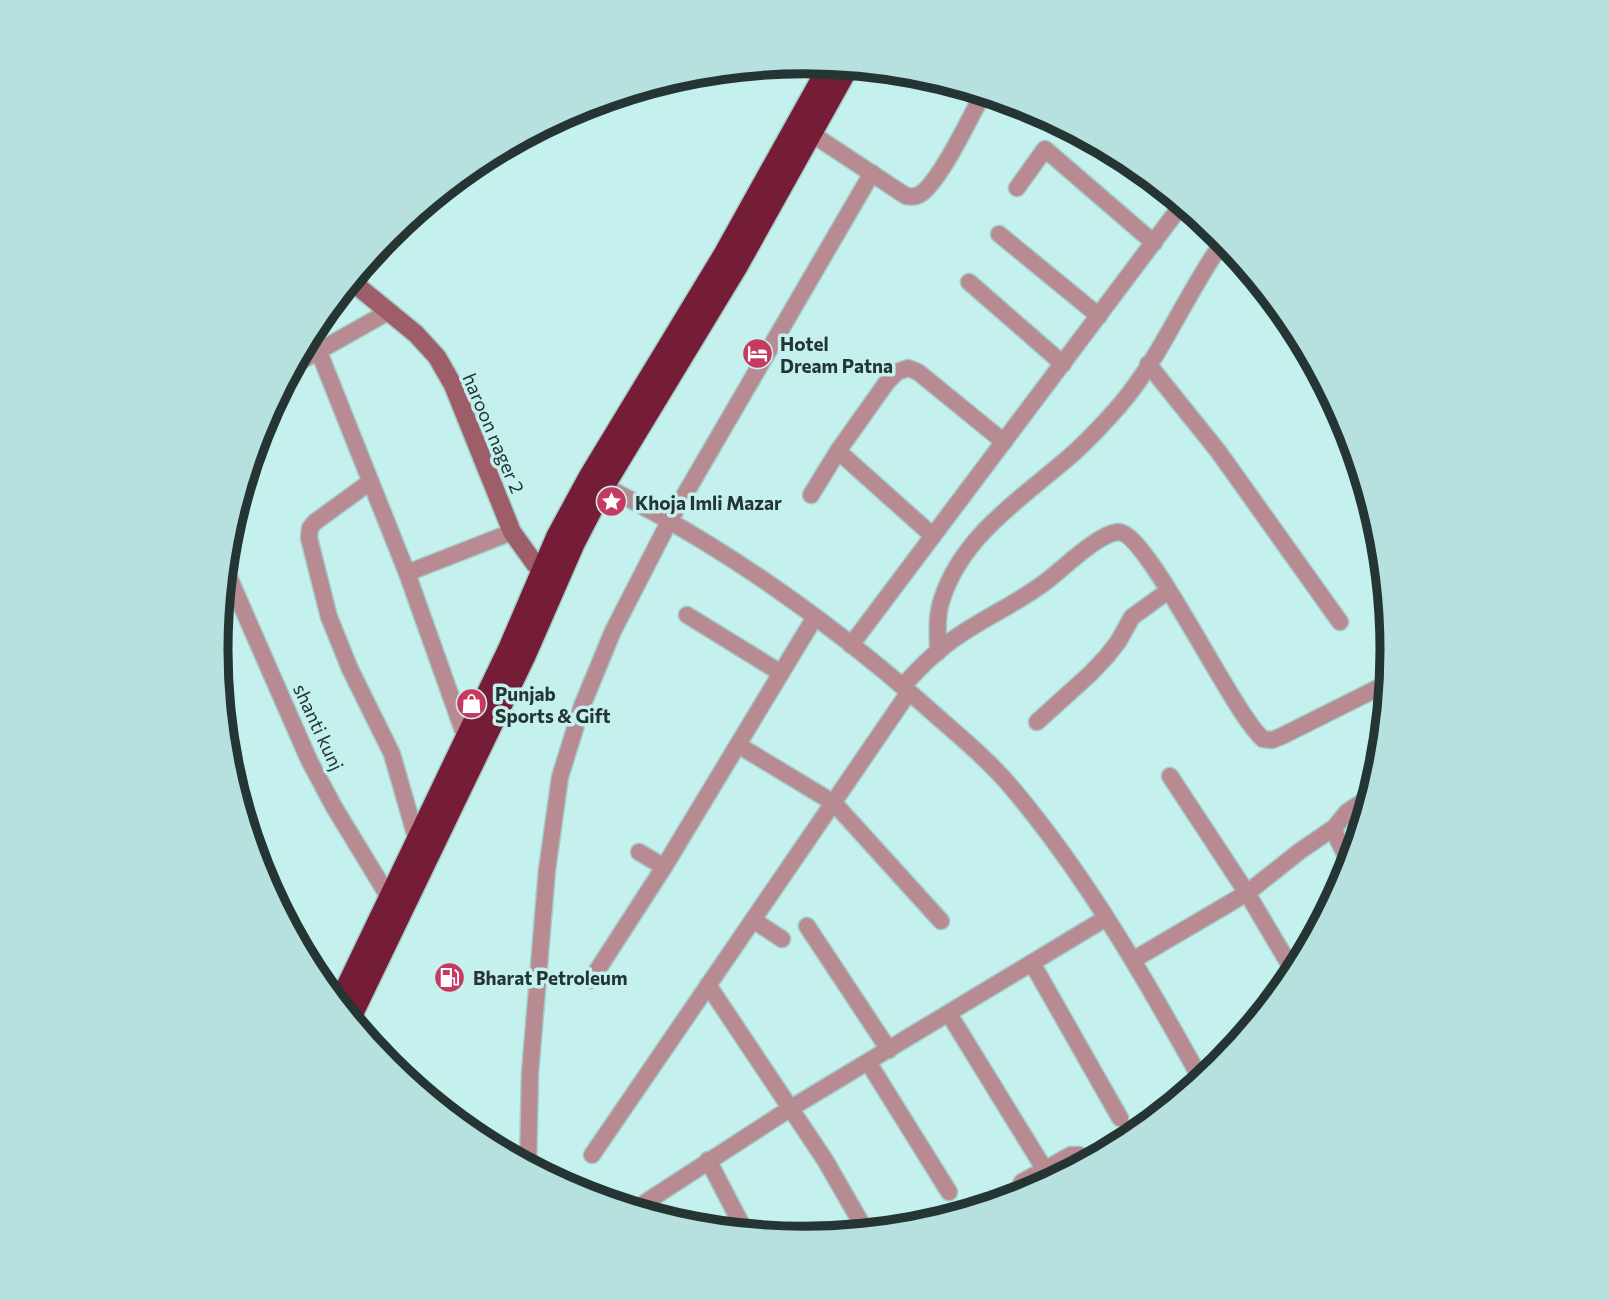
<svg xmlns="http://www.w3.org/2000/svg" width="1609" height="1300" viewBox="0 0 1609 1300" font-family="Commissioner,sans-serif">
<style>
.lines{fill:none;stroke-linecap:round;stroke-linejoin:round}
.street-casing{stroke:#a4cbc8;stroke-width:19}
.secondary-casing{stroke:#a4cbc8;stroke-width:21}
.highway-casing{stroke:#a4cbc8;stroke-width:24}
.street{stroke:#b78b91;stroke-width:16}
.secondary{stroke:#9d5e69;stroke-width:18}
.highway{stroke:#751d36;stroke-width:21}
.labels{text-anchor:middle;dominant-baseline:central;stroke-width:7;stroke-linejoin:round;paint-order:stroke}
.poi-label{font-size:19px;font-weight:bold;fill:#243534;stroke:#c4f0ed;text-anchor:start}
.street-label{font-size:19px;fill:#243534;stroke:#c4f0ed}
.rim{fill:none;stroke:#243534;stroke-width:9}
</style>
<rect width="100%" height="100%" fill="#c4f0ed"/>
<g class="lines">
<defs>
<g id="street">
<path d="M 812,134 L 906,196 C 912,197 917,197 922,193 C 943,176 970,117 984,92"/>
<polyline points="1017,188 1045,149 1154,243"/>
<polyline points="999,234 1099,316"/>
<polyline points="969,282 1063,364"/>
<polyline points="319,352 407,573 465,736"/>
<polyline points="1148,364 1218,451 1340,622"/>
<polyline points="292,366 388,312"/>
<polyline points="370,482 315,522 310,528 309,538 329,617 350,669 392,754 417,841"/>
<path d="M 604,486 C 720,544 826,619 923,704 C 953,731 986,757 1012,788 C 1087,877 1146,980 1202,1081"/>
<polyline points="811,495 838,451"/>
<polyline points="933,536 838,451 887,382 897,372 908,368 918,372 1004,442"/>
<polyline points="224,566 309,760 334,807 390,899"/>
<polyline points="407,573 512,532"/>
<polyline points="687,615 781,673"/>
<polyline points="851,645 1183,203"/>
<path d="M 938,652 C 938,635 936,616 942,599 C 963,533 1027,495 1076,451 C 1091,437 1106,421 1120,405 C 1162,356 1187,291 1225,239"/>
<path d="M 903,686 C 919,668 937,650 958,636 C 986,617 1017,603 1044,583 C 1062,570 1097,534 1118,532 C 1147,530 1232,713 1263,739 L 1272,740 L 1282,736 L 1390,682"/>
<polyline points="1037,722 1090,674 1107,656 1118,642 1132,617 1168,591"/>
<polyline points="738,745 834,803 941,921"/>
<polyline points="1170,776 1247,893 1295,974"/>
<polyline points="639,852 664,867"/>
<polyline points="1351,866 1336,836 1335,827 1347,812 1373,795"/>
<polyline points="753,920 782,939"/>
<polyline points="807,926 889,1050"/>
<polyline points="1133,960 1247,893 1300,851 1335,827"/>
<polyline points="1032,963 1120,1118"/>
<polyline points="591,980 664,867 815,617"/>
<polyline points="708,985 825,1160 867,1233"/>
<polyline points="949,1014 1045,1170"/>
<polyline points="868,1062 949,1192"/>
<polyline points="592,1155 909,692"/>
<polyline points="708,1160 746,1233"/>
<polyline points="528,1167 530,1073 547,870 560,777 582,706 613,631 670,520 872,173"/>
<polyline points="1014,1199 1022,1182 1071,1155 1079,1155 1089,1162"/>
<polyline points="639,1212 646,1202 791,1108 1106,918"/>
</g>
<polyline id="secondary" points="350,280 416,334 437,357 453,385 512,532 535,564 555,572"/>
<g id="highway">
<polyline points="338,1005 509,648 557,536 589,477 723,256 830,64"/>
<polyline points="350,1019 525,656 574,544 604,486 738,265 849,66"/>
</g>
</defs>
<use href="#street" class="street-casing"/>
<use href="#secondary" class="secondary-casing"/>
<use href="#highway" class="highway-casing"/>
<use href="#street" class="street"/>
<use href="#secondary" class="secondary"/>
<use href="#highway" class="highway"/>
</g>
<defs>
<symbol id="hotel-disc" viewBox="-11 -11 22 22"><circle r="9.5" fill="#c83961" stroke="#c4f0ed"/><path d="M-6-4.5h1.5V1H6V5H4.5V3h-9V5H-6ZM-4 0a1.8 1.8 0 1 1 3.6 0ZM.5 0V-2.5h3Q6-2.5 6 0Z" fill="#fff"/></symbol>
<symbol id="sight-disc" viewBox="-11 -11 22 22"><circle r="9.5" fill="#c83961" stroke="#c4f0ed"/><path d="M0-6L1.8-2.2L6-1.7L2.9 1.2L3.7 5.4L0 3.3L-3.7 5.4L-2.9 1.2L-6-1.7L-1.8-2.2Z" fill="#fff"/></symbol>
<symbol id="shop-disc" viewBox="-11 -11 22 22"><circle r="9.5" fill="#c83961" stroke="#c4f0ed"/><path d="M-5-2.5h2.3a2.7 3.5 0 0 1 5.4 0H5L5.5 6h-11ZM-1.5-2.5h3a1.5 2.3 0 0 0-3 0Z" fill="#fff"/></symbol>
<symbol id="fuel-disc" viewBox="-11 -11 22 22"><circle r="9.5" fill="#c83961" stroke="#c4f0ed"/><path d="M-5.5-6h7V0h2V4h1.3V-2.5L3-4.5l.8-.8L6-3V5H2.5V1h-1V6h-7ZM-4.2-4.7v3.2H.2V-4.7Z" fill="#fff"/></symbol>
</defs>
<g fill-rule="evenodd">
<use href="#hotel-disc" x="740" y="336" width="35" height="35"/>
<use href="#sight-disc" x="594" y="484" width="35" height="35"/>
<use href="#shop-disc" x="454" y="686" width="35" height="35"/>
<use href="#fuel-disc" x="432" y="960" width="35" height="35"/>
</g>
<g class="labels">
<g class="poi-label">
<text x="780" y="343">Hotel<tspan x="780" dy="22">Dream Patna</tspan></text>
<text x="635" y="502">Khoja Imli Mazar</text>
<text x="495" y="693">Punjab<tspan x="495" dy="22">Sports &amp; Gift</tspan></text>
<text x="473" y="977">Bharat Petroleum</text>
</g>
<g class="street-label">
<text transform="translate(494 433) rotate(67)">haroon nager 2</text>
<text transform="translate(319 727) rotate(65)">shanti kunj</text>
</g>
</g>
<path d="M0 0H1609V1300H0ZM228 650a576 576 0 1 1 1152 0a576 576 0 1 1-1152 0Z" fill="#b7e1de" fill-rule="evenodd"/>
<path class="rim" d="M228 650a576 576 0 1 1 1152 0a576 576 0 1 1-1152 0Z"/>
</svg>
